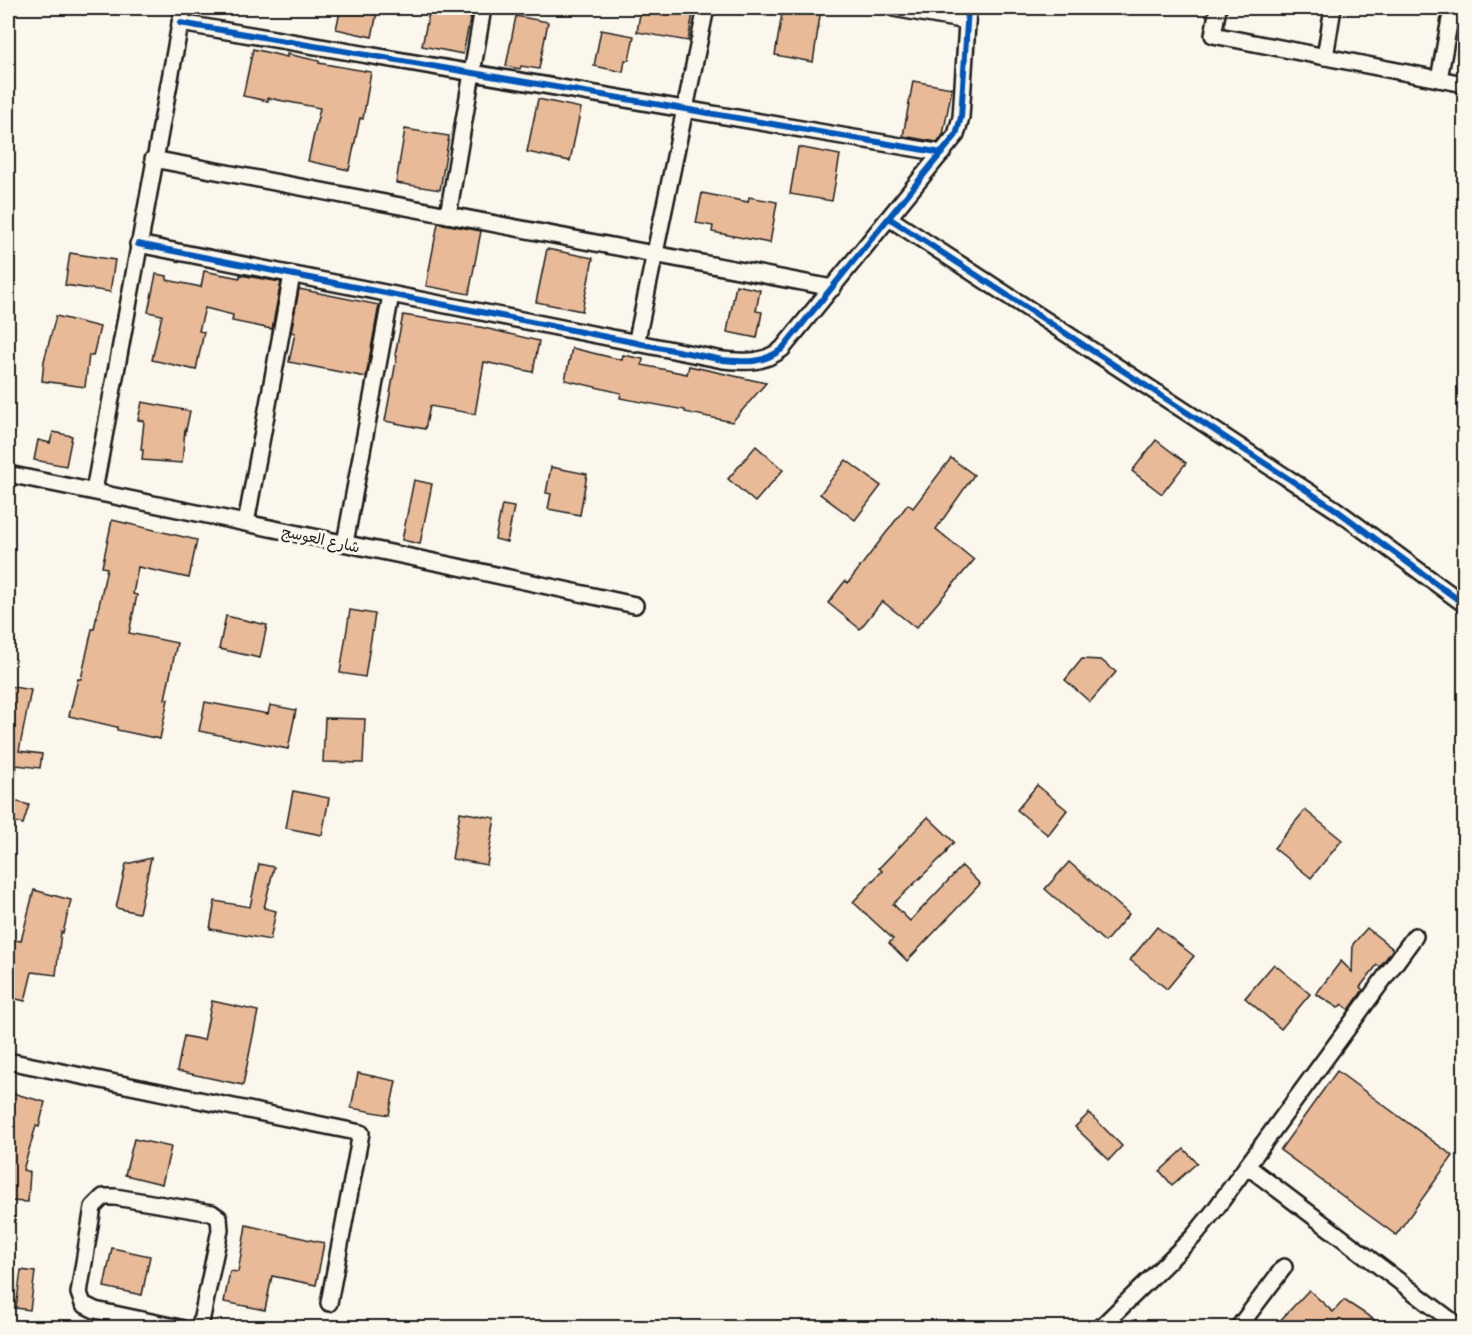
<svg xmlns="http://www.w3.org/2000/svg" width="1472" height="1335" viewBox="0 0 1472 1335" font-family="Delius,'Playpen Sans Arabic',sans-serif">
<style>
.building{fill:#e8ba98;stroke:#1c1c1c;stroke-width:1.5}
.lines{fill:none;stroke-linecap:round;stroke-linejoin:round}
.minor-casing{stroke:#1c1c1c;stroke-width:20}
.minor{stroke:#fbf7ec;stroke-width:15}
.cycleway-casing{stroke:#fbf7ec;stroke-width:10}
.cycleway{stroke:#0057b8;stroke-width:6}
.labels{text-anchor:middle;dominant-baseline:central;stroke-width:6;stroke-linejoin:round;paint-order:stroke}
.street-label{font-size:15px;fill:#1c1c1c;stroke:#fbf7ec}
</style>
<rect width="100%" height="100%" fill="#fbf7ec"/>
<filter id="ink" filterUnits="userSpaceOnUse"><feTurbulence type="fractalNoise" baseFrequency=".0167" numOctaves="2"/><feDisplacementMap in="SourceGraphic" scale="12" xChannelSelector="R" yChannelSelector="G"/><feConvolveMatrix kernelMatrix="1 2 1 2 8 2 1 2 1" color-interpolation-filters="sRGB"/></filter>
<g filter="url(#ink)">
<g class="building">
<polygon points="341,8 378,8 372,37 336,29"/>
<polygon points="430,8 459,8 472,10 463,54 422,46"/>
<polygon points="641,8 694,8 688,41 637,32"/>
<polygon points="783,8 821,9 813,62 775,55"/>
<polygon points="516,16 548,22 539,69 521,66 520,69 506,66"/>
<polygon points="601,30 634,36 629,60 625,60 623,72 594,66"/>
<polygon points="253,49 287,57 287,54 319,61 319,63 371,72 363,119 360,118 349,170 308,161 320,108 268,98 268,101 243,96"/>
<polygon points="913,81 952,88 943,135 937,142 903,136"/>
<polygon points="538,99 581,108 570,161 527,152"/>
<polygon points="405,129 449,136 440,190 396,183"/>
<polygon points="798,147 840,155 832,201 790,194"/>
<polygon points="702,193 748,202 749,197 777,202 770,243 712,232 713,226 696,223"/>
<polygon points="438,223 481,231 469,294 426,286"/>
<polygon points="547,249 593,258 582,311 536,302"/>
<polygon points="70,253 115,260 110,292 65,285"/>
<polygon points="204,271 240,278 240,275 281,282 272,329 232,321 233,315 205,308 199,331 204,332 196,370 152,360 162,315 148,312 156,274 167,276 167,280 201,287"/>
<polygon points="736,285 760,290 756,311 762,312 757,338 727,332"/>
<polygon points="299,289 379,305 366,377 289,362 295,333 291,332"/>
<polygon points="403,315 480,327 539,341 533,372 484,362 475,414 430,406 425,429 385,421 397,356 395,355"/>
<polygon points="56,316 100,327 93,356 89,355 85,387 42,381 44,361"/>
<polygon points="572,348 622,360 623,355 643,359 642,365 687,374 689,366 766,383 732,422 685,412 685,410 620,398 621,393 565,380"/>
<polygon points="142,402 190,411 186,430 185,429 182,463 142,460 143,450 141,450 144,421 138,420"/>
<polygon points="53,432 72,436 66,466 34,460 38,440 50,443"/>
<polygon points="1156,440 1186,463 1162,494 1132,471"/>
<polygon points="756,446 783,470 755,502 728,479"/>
<polygon points="951,458 974,475 936,529 974,560 916,628 882,601 860,629 828,603 845,581 848,583 908,504 913,508"/>
<polygon points="846,460 881,486 855,520 820,494"/>
<polygon points="551,467 587,474 580,515 548,509 551,494 546,493"/>
<polygon points="414,480 432,484 420,544 402,540"/>
<polygon points="502,505 514,507 507,542 495,539"/>
<polygon points="112,520 197,540 189,578 138,567 133,594 137,595 129,633 177,643 165,699 168,699 160,739 117,730 117,727 69,716 78,679 81,679 92,629 94,629 107,568 102,567"/>
<polygon points="350,610 375,614 365,677 340,673"/>
<polygon points="226,616 267,625 260,658 219,649"/>
<polygon points="1082,659 1101,660 1116,672 1090,702 1065,680"/>
<polygon points="8,686 31,690 19,751 42,754 40,768 17,765 14,782 8,781"/>
<polygon points="205,702 268,714 270,705 296,710 288,749 199,731"/>
<polygon points="325,718 365,719 363,763 323,762"/>
<polygon points="1037,785 1067,810 1048,835 1017,810"/>
<polygon points="293,791 329,798 322,835 286,828"/>
<polygon points="8,799 29,805 23,824 8,820"/>
<polygon points="1305,810 1342,840 1311,878 1274,848"/>
<polygon points="460,812 495,818 487,865 452,859"/>
<polygon points="928,817 954,842 946,851 947,852 893,904 910,921 962,866 980,884 907,961 889,943 893,939 853,902 882,871 879,868"/>
<polygon points="151,858 139,913 116,908 126,864"/>
<polygon points="1069,862 1129,914 1105,942 1045,889"/>
<polygon points="259,864 274,867 264,908 276,911 270,940 210,929 215,901 250,907"/>
<polygon points="34,890 71,900 63,933 61,932 56,975 32,972 25,1001 8,997 8,976 10,976 14,940 21,941"/>
<polygon points="1157,927 1194,956 1167,989 1130,960"/>
<polygon points="1367,928 1393,949 1380,967 1377,965 1360,987 1363,990 1349,1010 1342,1004 1338,1008 1316,994 1341,961 1352,972 1353,944"/>
<polygon points="1274,964 1310,994 1281,1029 1245,998"/>
<polygon points="212,1001 258,1011 243,1085 177,1071 184,1036 204,1040"/>
<polygon points="1337,1071 1453,1156 1396,1235 1280,1150"/>
<polygon points="358,1073 396,1081 389,1115 351,1108"/>
<polygon points="12,1093 45,1102 39,1127 36,1126 23,1170 30,1172 28,1202 8,1201 8,1110"/>
<polygon points="1089,1113 1122,1146 1109,1160 1075,1127"/>
<polygon points="134,1139 171,1147 162,1184 125,1175"/>
<polygon points="1184,1149 1197,1163 1172,1185 1160,1171"/>
<polygon points="246,1225 324,1243 316,1285 272,1276 265,1310 224,1302 230,1271 238,1272"/>
<polygon points="112,1248 150,1256 142,1295 104,1287"/>
<polygon points="21,1270 35,1272 30,1310 16,1308"/>
<polygon points="1309,1290 1333,1312 1344,1300 1387,1328 1273,1328"/>
</g>
<g class="lines">
<defs>
<g id="minor">
<polyline points="893,8 967,21"/>
<polyline points="1218,8 1213,35 1464,84"/>
<polyline points="180,23 942,153"/>
<polyline points="1325,57 1333,8"/>
<polyline points="1439,79 1452,8"/>
<polyline points="153,159 833,288"/>
<polyline points="448,215 483,8"/>
<polyline points="889,218 1335,509 1464,604"/>
<path d="M 138,244 L 723,360 C 747,362 762,364 782,349 L 956,135 L 961,117 L 968,8"/>
<polyline points="636,344 706,8"/>
<polyline points="8,474 454,566 635,605"/>
<polyline points="94,491 183,8"/>
<polyline points="246,523 292,275"/>
<polyline points="345,543 391,295"/>
<polyline points="8,1061 361,1133 329,1303"/>
<polyline points="1247,1166 1461,1328"/>
<polyline points="180,1328 95,1310 83,1304 79,1293 93,1207 103,1197 115,1197 212,1213 219,1218 220,1230 201,1322 197,1328"/>
<polyline points="1100,1328 1193,1237 1214,1211 1415,936"/>
<polyline points="1238,1328 1284,1267"/>
</g>
</defs>
<use href="#minor" class="minor-casing"/>
<use href="#minor" class="minor"/>
<defs>
<g id="cycleway">
<polyline points="180,23 942,153"/>
<polyline points="889,218 1335,509 1464,604"/>
<path d="M 138,244 L 723,360 C 747,362 762,364 782,349 L 956,135 L 961,117 L 968,8"/>
</g>
</defs>
<use href="#cycleway" class="cycleway-casing"/>
<use href="#cycleway" class="cycleway"/>
</g>
</g>
<g class="labels">
<g class="street-label">
<text transform="translate(321 539) rotate(12)">شارع العوسج</text>
</g>
</g>
<rect width="1472" height="1335" fill="none" stroke="#fbf7ec" stroke-width="30"/>
<rect x="15" y="15" width="1442" height="1305" fill="none" stroke="#1c1c1c" stroke-width="2" filter="url(#ink)"/>
</svg>
